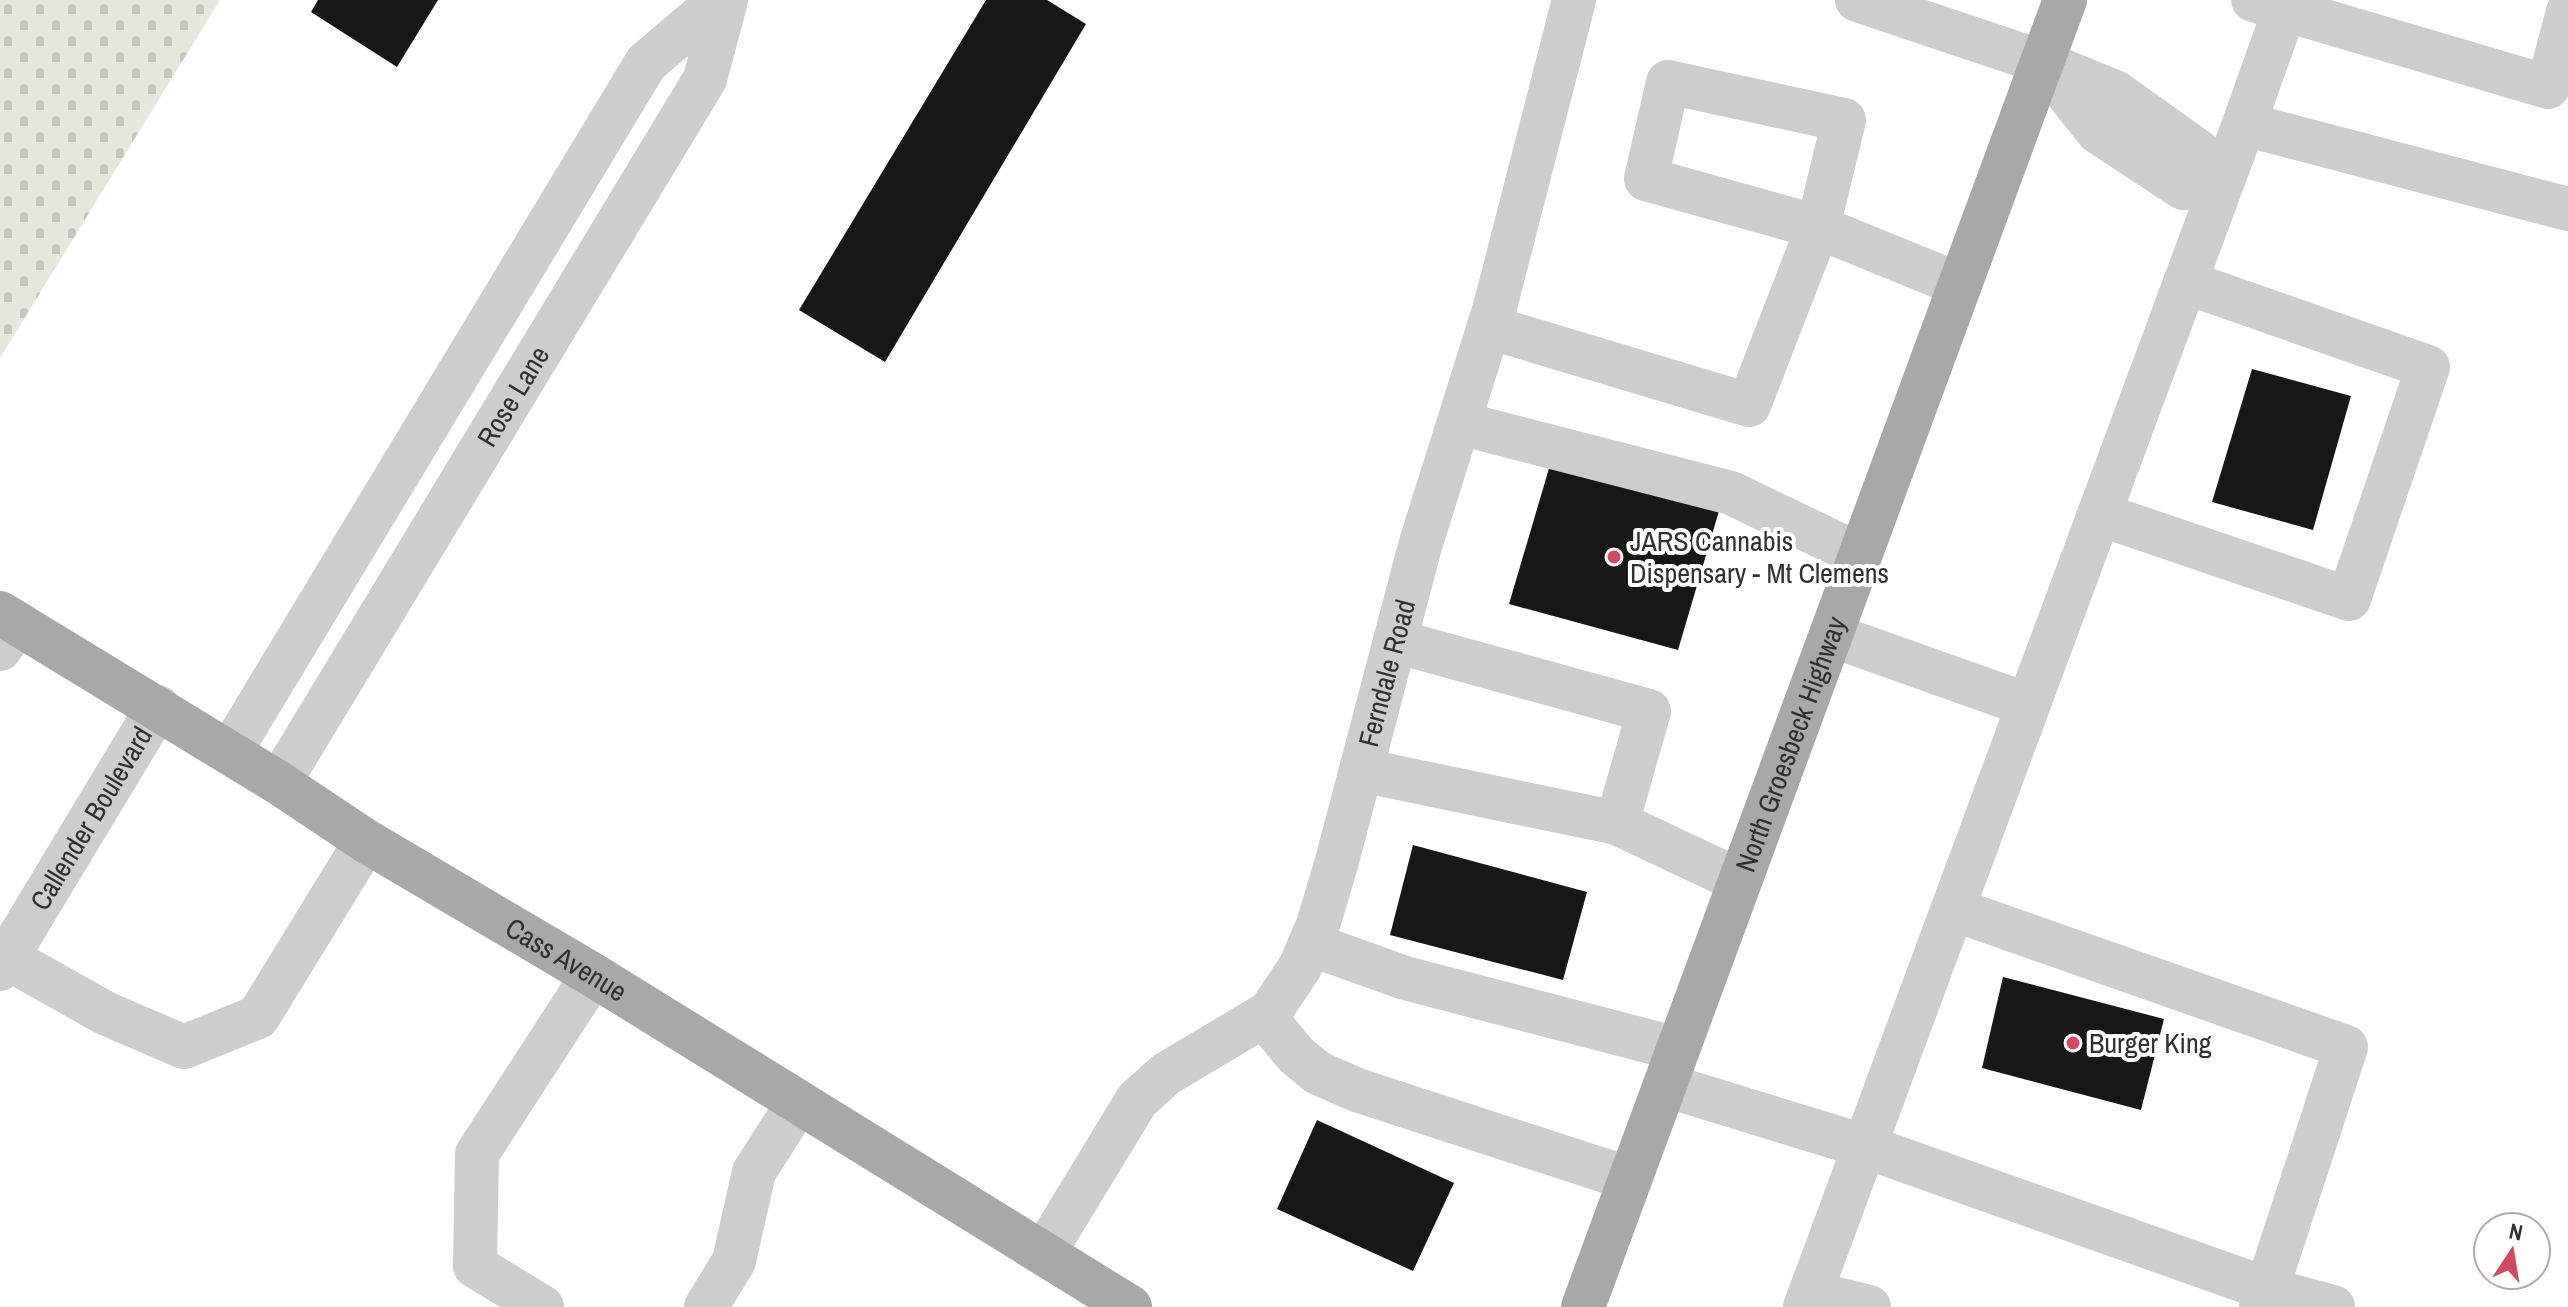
<svg xmlns="http://www.w3.org/2000/svg" width="2568" height="1307" viewBox="0 0 2568 1307" font-family="'Archivo Narrow',sans-serif">
<style>
.cemetery{fill:url(#cemetery-stones)}
.building{fill:#171717}
.lines{fill:none;stroke-linecap:round;stroke-linejoin:round}
.minor{stroke:#cdcdcd;stroke-width:44}
.major{stroke:#a8a8a8;stroke-width:44}
.poi-dot{fill:#d04961;stroke:#fff;stroke-width:3}
.labels{text-anchor:middle;dominant-baseline:central;stroke-width:8;stroke-linejoin:round;paint-order:stroke}
.street-label{font-size:28px;fill:#303030;stroke:#fff}
.poi-label{font-size:28px;fill:#303030;stroke:#fff;text-anchor:start}
</style>
<defs>
<pattern id="cemetery-stones" width="16" height="16" patternUnits="userSpaceOnUse" patternTransform="scale(2)"><rect width="16" height="16" fill="#e4e8dd"/><path d="M2 7V4a2 2 0 0 1 4 0v3zM10 15v-3a2 2 0 0 1 4 0v3z" fill="#c4c7be"/></pattern>
</defs>
<rect width="100%" height="100%" fill="#fff"/>
<polygon class="cemetery" points="0,0 220,0 0,358"/>
<g class="building">
<polygon points="318,0 438,0 397,67 311,12"/>
<polygon points="986,0 1047,0 1086,24 885,362 799,310"/>
<polygon points="2252,369 2351,396 2313,530 2212,502"/>
<polygon points="1550,465 1719,511 1678,650 1509,604"/>
<polygon points="1413,845 1587,892 1563,980 1390,935"/>
<polygon points="2003,977 2164,1019 2141,1110 1982,1068"/>
<polygon points="1317,1120 1454,1183 1413,1271 1277,1209"/>
</g>
<g class="lines">
<g class="minor">
<polyline points="1857,0 2042,62 2115,92 2199,152 2220,187"/>
<polyline points="2253,0 2548,87 2568,12"/>
<polyline points="2044,64 2098,132 2183,188 2220,187"/>
<polyline points="2244,124 2285,9"/>
<polyline points="1489,327 1749,405 1818,227 1844,120 1668,82 1646,179 1818,227 1960,285"/>
<polyline points="1459,423 1731,493 1860,555"/>
<polyline points="2099,514 2349,599 2428,367 2185,282"/>
<polyline points="1831,635 2028,705"/>
<polyline points="1395,641 1649,711 1617,823"/>
<polyline points="0,649 17,623"/>
<polyline points="230,752 646,63 720,0"/>
<polyline points="1361,770 1617,823 1740,881"/>
<path id="s1" d="M 279,783 L 705,79 L 726,0"/>
<polyline points="1310,944 1405,978 1678,1049"/>
<polyline points="0,954 105,1013 184,1047 258,1017 366,841"/>
<path id="s2" d="M 0,969 L 158,707"/>
<polyline points="1264,1016 1296,1055 1318,1073 1357,1090 1630,1179"/>
<polyline points="1665,1085 1864,1146 2267,1289 2346,1047 1953,909"/>
<path id="s3" d="M 1044,1253 L 1137,1100 L 1166,1074 L 1270,1012 L 1300,967 L 1318,925 L 1337,861 L 1420,546 L 1495,307 L 1574,0"/>
<polyline points="1811,1293 1869,1307"/>
<polyline points="542,1307 475,1266 477,1154 593,975"/>
<polyline points="706,1307 734,1261 754,1172 798,1103"/>
<polyline points="1805,1307 2244,124 2568,209"/>
<polyline points="2261,1307 2267,1289 2333,1307"/>
</g>
<g class="major">
<path id="s4" d="M 0,613 L 279,783 L 366,841 L 593,975 L 1130,1307"/>
<path id="s5" d="M 1583,1307 L 2065,0"/>
</g>
</g>
<g class="poi-dot">
<circle cx="1614" cy="557" r="8"/>
<circle cx="2073" cy="1043" r="8"/>
</g>
<g class="labels">
<g class="street-label">
<text stroke="none"><textPath href="#s1" startOffset="452">Rose Lane</textPath></text>
<text stroke="none"><textPath href="#s3" startOffset="700">Ferndale Road</textPath></text>
<text stroke="none"><textPath href="#s5" startOffset="600">North Groesbeck Highway</textPath></text>
<text stroke="none"><textPath href="#s2" startOffset="176">Callender Boulevard</textPath></text>
<text stroke="none"><textPath href="#s4" startOffset="664">Cass Avenue</textPath></text>
</g>
<g class="poi-label">
<text x="1630" y="541">JARS Cannabis<tspan x="1630" dy="32">Dispensary - Mt Clemens</tspan></text>
<text x="2089" y="1043">Burger King</text>
</g>
</g>
<g transform="translate(2512 1251) rotate(12)"><circle r="38" fill="#ffffff" stroke="#acacac" stroke-width="2"/>
<path d="M0-6L14 30L0 20L-14 30Z" fill="#d04961"/>
<text y="-12" font-size="22" font-weight="bold" text-anchor="middle" fill="#303030">N</text>
</g>
</svg>
